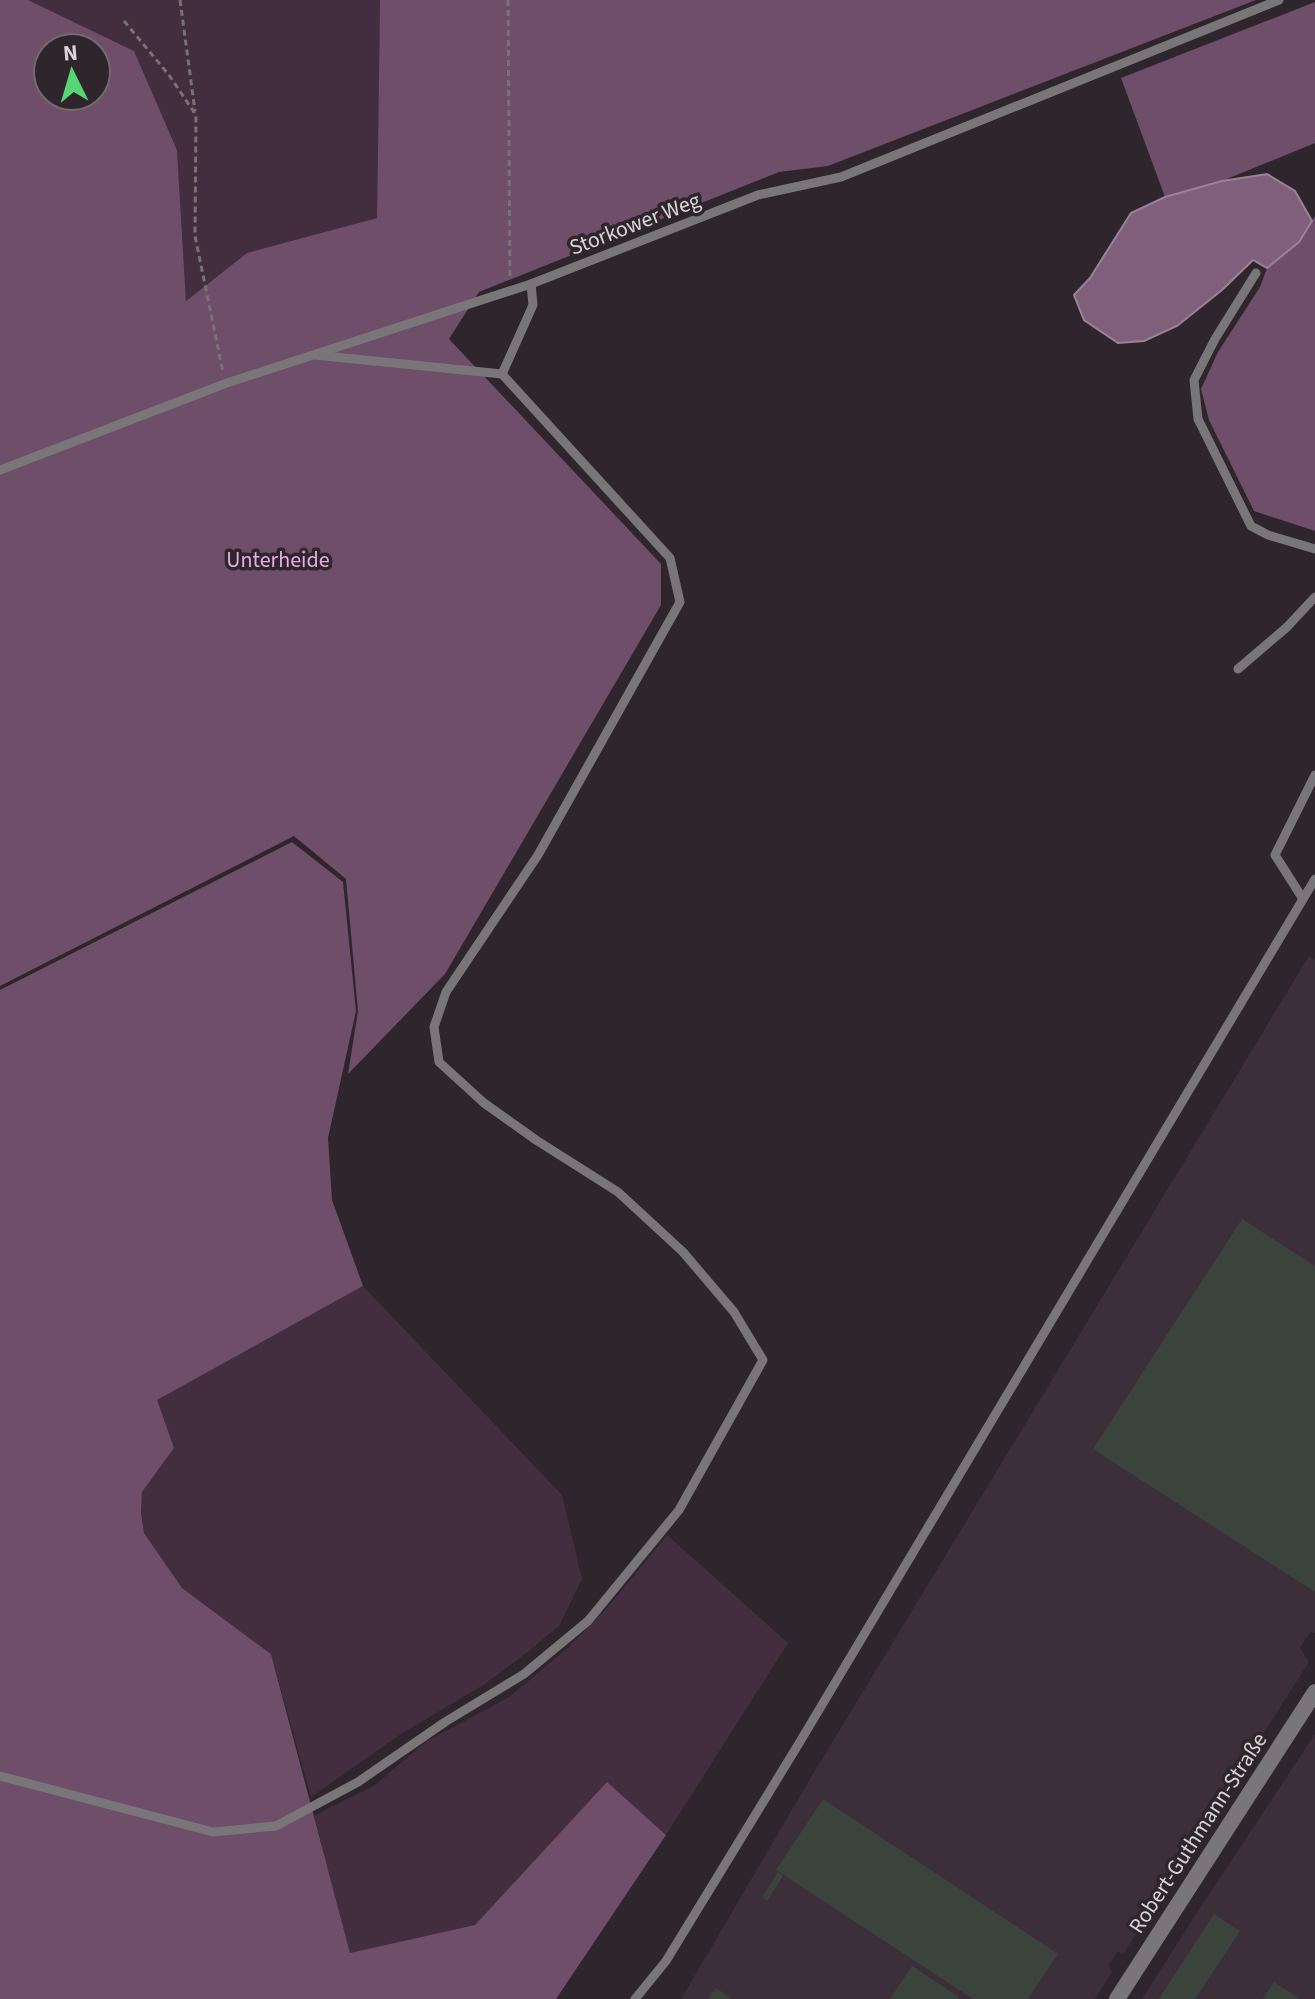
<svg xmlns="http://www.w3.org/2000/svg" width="1315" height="1999" viewBox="0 0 1315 1999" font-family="'Source Sans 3',sans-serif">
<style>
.built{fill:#3c2f39}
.green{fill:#432e3f}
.forest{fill:#6e4e69;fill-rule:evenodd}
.water{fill:#805f7b;stroke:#9b8297;stroke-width:2}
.building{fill:#3b443c}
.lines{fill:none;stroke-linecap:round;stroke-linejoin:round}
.path{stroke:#787277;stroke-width:3;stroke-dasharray:6 4;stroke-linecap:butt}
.lane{stroke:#797579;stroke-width:9}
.street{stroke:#797579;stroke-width:16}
.labels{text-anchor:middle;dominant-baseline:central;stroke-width:7;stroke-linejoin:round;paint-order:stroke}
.street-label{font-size:22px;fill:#d9d4d8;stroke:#2e262c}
.park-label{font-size:22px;fill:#e6aedd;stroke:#2e262c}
</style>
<rect width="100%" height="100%" fill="#2e262c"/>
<g class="built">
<polygon points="1309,956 1315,960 1315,1633 1310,1632 1300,1648 1309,1662 1124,1953 1117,1952 1108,1966 1112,1972 1095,1999 681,1999 810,1779"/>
<polygon points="1315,1734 1315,1999 1142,1999 1198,1911"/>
</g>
<g class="green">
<polygon points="28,0 380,0 377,218 247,253 186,301 177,150 134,51"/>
<polygon points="363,1286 562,1495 582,1579 559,1626 529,1651 485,1684 401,1734 311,1797 271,1654 182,1588 144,1533 141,1513 142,1492 174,1448 156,1400"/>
<polygon points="667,1535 788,1643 666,1835 607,1783 475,1925 350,1954 314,1816 375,1785 427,1741 509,1697 569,1647 609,1606"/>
</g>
<g class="forest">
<path d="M 0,0 L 28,0 L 134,51 L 177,150 L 186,301 L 247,253 L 377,218 L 380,0 L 1256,0 L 828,166 L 779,172 L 479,292 L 449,339 L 661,564 L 661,605 L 445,974 L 348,1074 L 358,1011 L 346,879 L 294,836 L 0,986 ZM 48,48 L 96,48 L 96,96 L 48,96 Z"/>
<polygon points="1315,2 1315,143 1222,181 1165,197 1121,78"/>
<polygon points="1315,216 1315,531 1254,511 1209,420 1201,389 1218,352 1260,287 1267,268 1299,242"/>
<polygon points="292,842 343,882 356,1011 328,1138 332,1200 363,1286 157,1400 174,1448 142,1492 141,1513 144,1533 182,1588 271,1654 350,1953 475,1925 607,1782 666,1835 556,1999 0,1999 0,990"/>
</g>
<polygon class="water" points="1267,174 1295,191 1312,221 1299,242 1267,268 1253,260 1222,290 1177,326 1144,341 1118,343 1084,320 1074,295 1090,278 1131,213 1165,197 1222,181"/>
<g class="building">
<polygon points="1242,1219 1315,1266 1315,1592 1093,1449"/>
<polygon points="823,1799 1058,1954 1028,1999 973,1999 776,1870"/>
<polygon points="778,1872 783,1876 767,1901 762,1898"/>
<polygon points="1214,1914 1240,1931 1195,1999 1159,1999"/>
<polygon points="912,1966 959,1997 957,1999 890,1999"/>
<polygon points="1274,1982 1300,1999 1263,1999"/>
<polygon points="716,1988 732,1999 708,1999"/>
</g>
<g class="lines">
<g class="path">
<polyline points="180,0 195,111"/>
<polyline points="508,0 510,276"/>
<polyline points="124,21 169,75 196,115 195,236 223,372"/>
</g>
<g class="lane">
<polyline points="1256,273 1215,339 1194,380 1198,419 1251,526 1268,535 1315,549"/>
<polyline points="315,355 502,374 533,305 531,284"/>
<polyline points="0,470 227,383 531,284 758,195 841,177 1279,0"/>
<polyline points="1238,669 1287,627 1315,597"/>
<polyline points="1303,899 1275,855 1315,775"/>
<polyline points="0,1776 213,1832 276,1826 358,1782 445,1722 524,1674 588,1621 679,1510 763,1360 734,1312 683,1252 618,1192 536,1140 484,1103 439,1062 434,1027 446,992 538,855 680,602 670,558 502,374"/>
<polyline points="635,1999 666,1961 801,1740 1315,879"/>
</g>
<polyline class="street" points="1117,1999 1315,1692"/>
</g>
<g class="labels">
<g class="street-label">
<text transform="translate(635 224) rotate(-21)">Storkower Weg</text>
<text transform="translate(1198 1833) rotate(-57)">Robert-Guthmann-Straße</text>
</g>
<g class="park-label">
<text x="278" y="560">Unterheide</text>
</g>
</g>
<g transform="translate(72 72) rotate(355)"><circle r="38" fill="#2e262c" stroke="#726c71" stroke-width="2"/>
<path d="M0-6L14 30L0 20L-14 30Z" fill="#55d672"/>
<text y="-12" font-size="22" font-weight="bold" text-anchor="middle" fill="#d9d4d8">N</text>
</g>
</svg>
